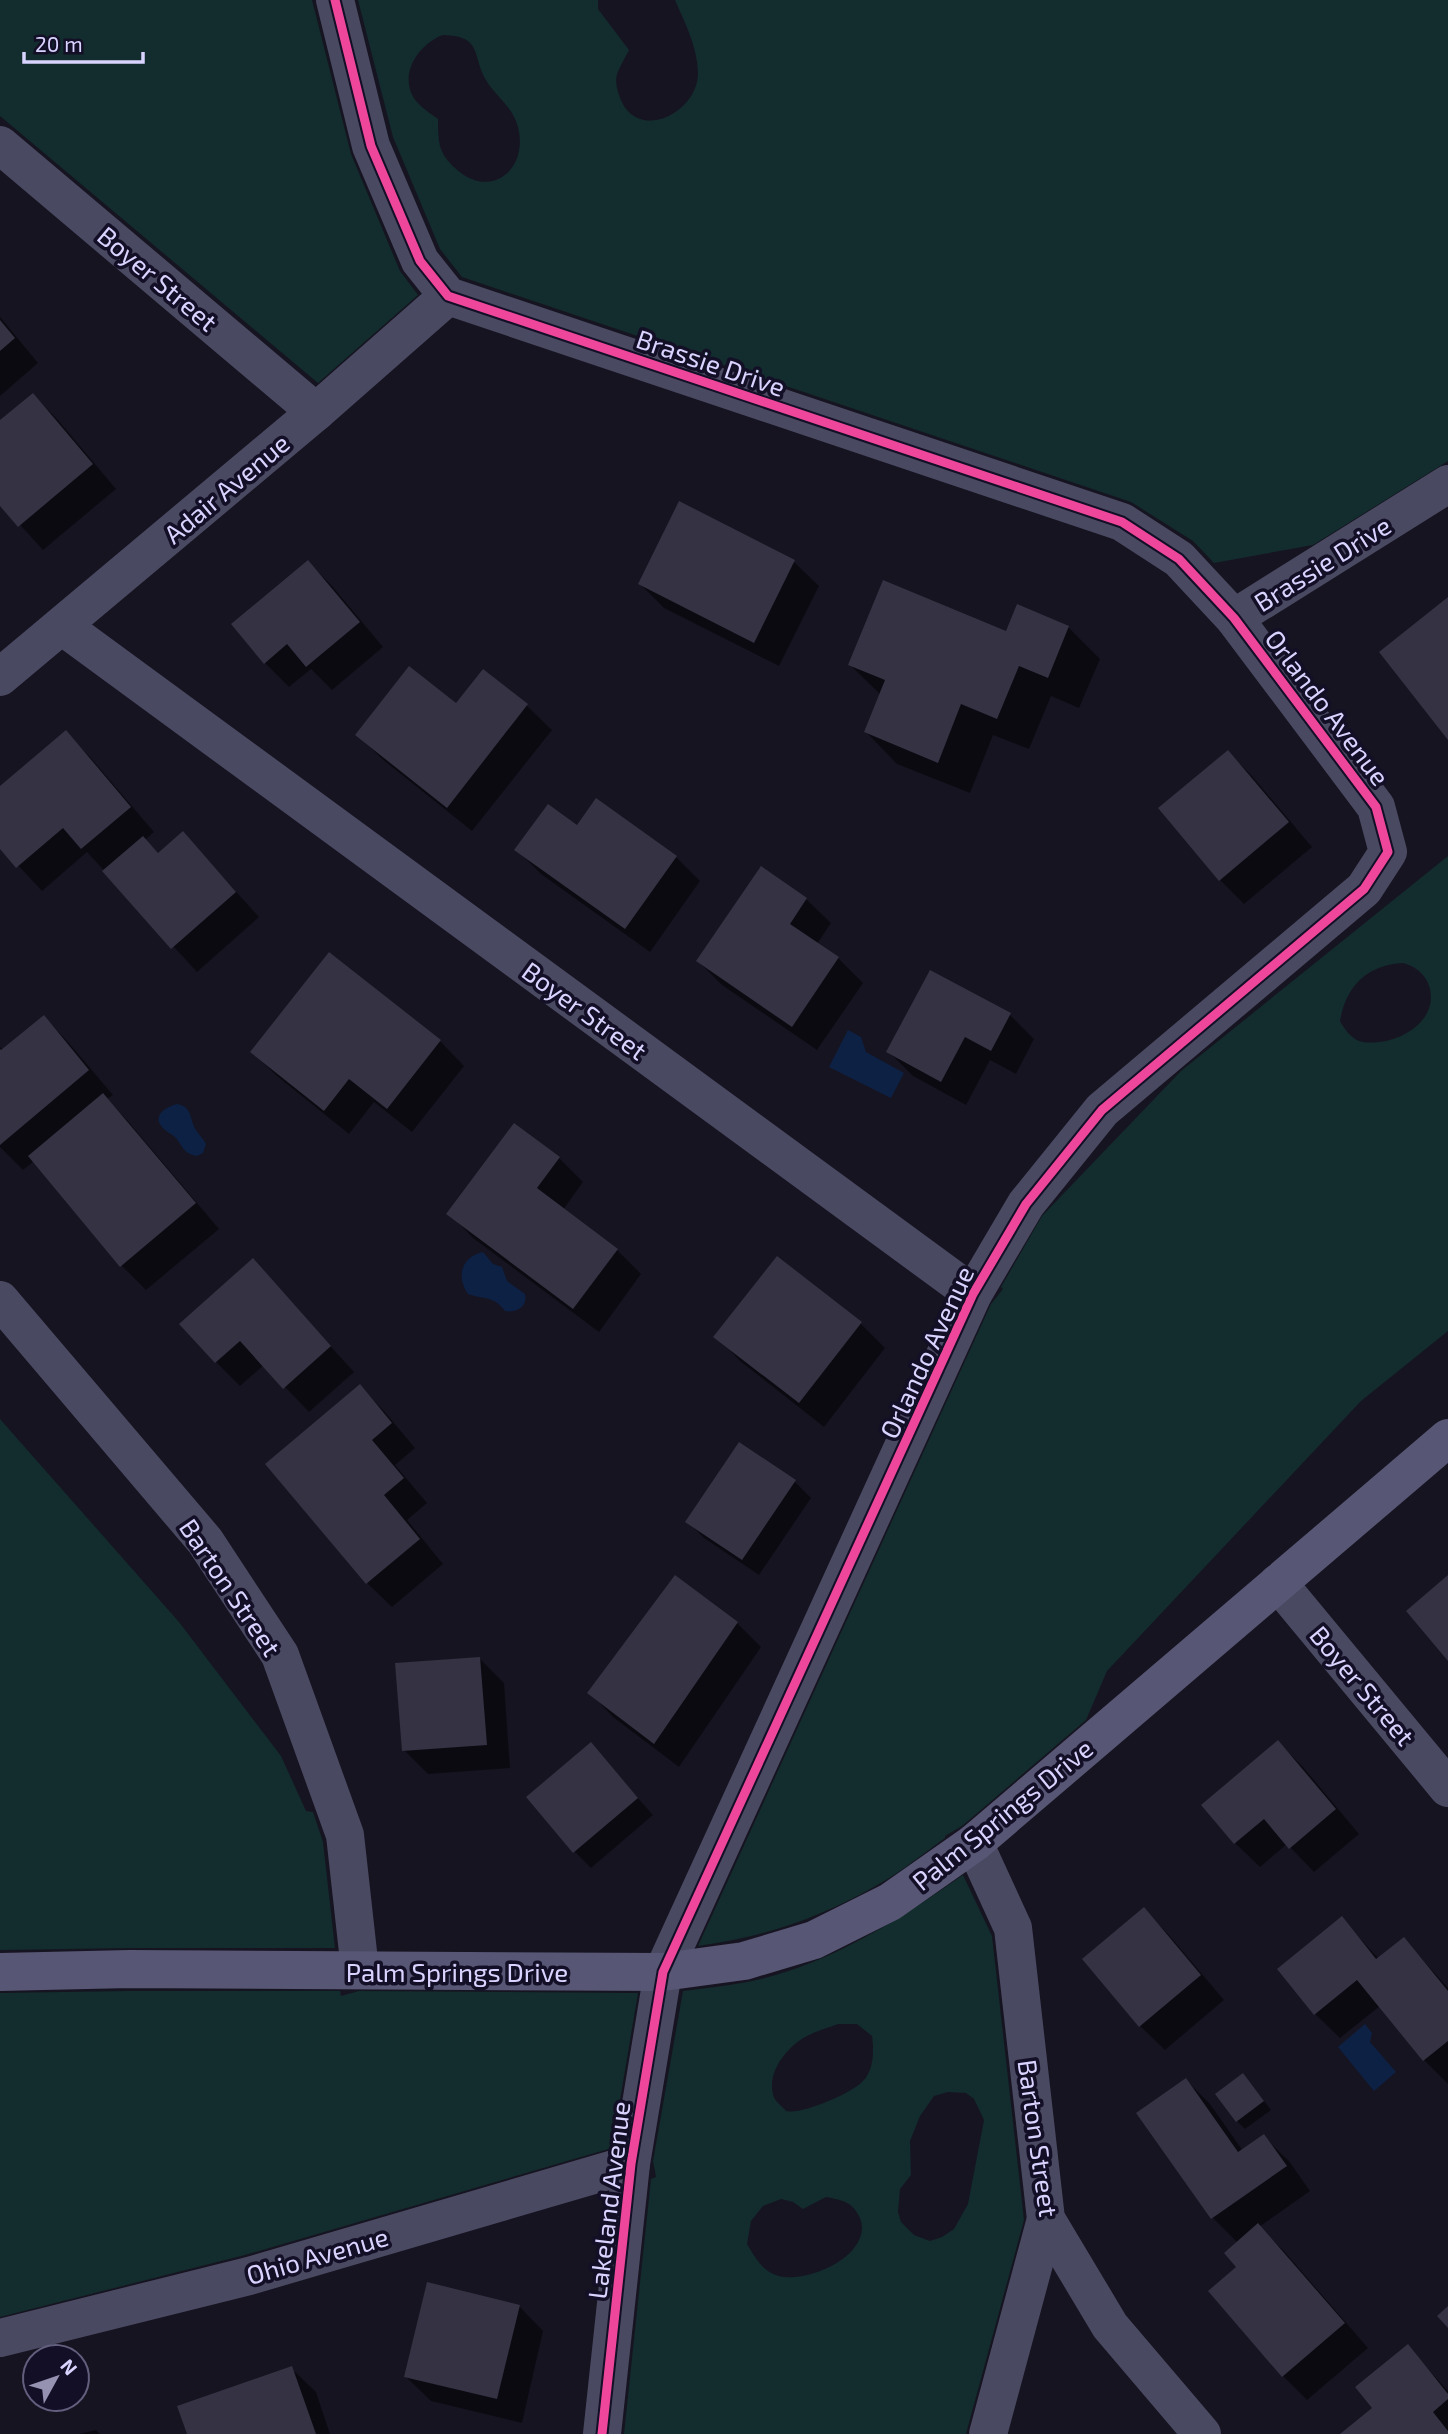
<svg xmlns="http://www.w3.org/2000/svg" width="1448" height="2434" viewBox="0 0 1448 2434" font-family="'Exo 2',sans-serif">
<style>
.green{fill:#132c2d;fill-rule:evenodd}
.water{fill:#0d2144}
.shadow{fill:#0007}
.building{fill:#343243}
.lines{fill:none;stroke-linecap:round;stroke-linejoin:round}
.street{stroke:#4a4962;stroke-width:38}
.secondary{stroke:#575674;stroke-width:38}
.cycleway-casing{stroke:#130f26;stroke-width:13}
.cycleway{stroke:#ed469a;stroke-width:9}
.labels{text-anchor:middle;dominant-baseline:central;stroke-width:7;stroke-linejoin:round;paint-order:stroke}
.street-label{font-size:26px;fill:#d9d4ff;stroke:#130f26}
</style>
<rect width="100%" height="100%" fill="#161421"/>
<g class="green">
<polygon points="0,0 312,0 351,154 400,271 418,295 318,383 0,116"/>
<path d="M 358,0 L 598,0 L 598,9 L 629,50 C 625,58 620,66 617,74 C 615,81 617,89 619,95 C 635,145 699,113 698,72 C 697,46 685,23 675,0 L 1448,0 L 1448,461 L 1313,545 L 1214,563 L 1193,541 L 1131,502 L 462,277 L 440,249 L 393,137 ZM 443,35 C 483,36 472,56 486,80 C 495,96 511,105 517,124 C 531,168 491,202 455,168 C 449,163 442,154 440,146 C 438,138 438,128 438,119 C 431,114 422,108 416,101 C 397,76 418,44 443,35 Z"/>
<path d="M 1448,856 L 1448,1331 L 1361,1401 L 1107,1671 L 1086,1720 L 962,1826 L 945,1836 L 945,1838 C 924,1853 902,1871 879,1884 C 820,1918 765,1937 698,1946 L 991,1304 L 1003,1289 L 1001,1287 L 1042,1216 L 1181,1071 ZM 1403,963 C 1414,966 1423,972 1428,983 C 1443,1020 1397,1047 1363,1042 C 1352,1040 1345,1030 1340,1021 C 1346,986 1367,965 1403,963 Z"/>
<polygon points="0,1419 179,1622 281,1756 306,1811 313,1812 323,1842 335,1948 133,1948 0,1950"/>
<path d="M 963,1875 L 992,1936 L 1024,2220 L 966,2434 L 624,2434 L 651,2179 L 656,2177 L 653,2161 L 683,1991 C 704,1988 726,1986 747,1982 C 827,1966 897,1921 963,1875 ZM 838,2024 L 857,2024 L 872,2036 C 874,2051 874,2071 862,2082 C 850,2094 801,2115 786,2111 C 782,2106 774,2101 773,2094 C 767,2071 788,2046 807,2036 C 816,2031 828,2028 838,2024 ZM 948,2092 L 966,2093 L 974,2099 L 984,2120 L 968,2204 L 954,2229 L 942,2237 L 930,2241 L 914,2235 L 901,2222 L 898,2212 L 900,2189 L 911,2175 L 910,2141 L 920,2116 L 934,2096 ZM 826,2197 C 842,2200 853,2202 860,2218 C 875,2256 799,2289 771,2273 C 761,2268 753,2254 747,2244 L 751,2221 L 763,2206 L 781,2199 L 793,2202 L 803,2209 Z"/>
<polygon points="127,1991 340,1991 341,1996 359,1991 638,1993 612,2148 245,2255 0,2317 0,1993"/>
</g>
<g class="water">
<polygon points="848,1030 861,1037 866,1052 904,1073 891,1098 829,1067"/>
<path d="M 177,1104 C 193,1107 189,1119 196,1130 C 199,1135 203,1138 206,1144 L 203,1153 L 197,1156 C 184,1154 183,1147 176,1138 C 172,1134 166,1132 162,1127 C 152,1115 166,1107 177,1104 Z"/>
<path d="M 483,1252 L 493,1264 L 502,1267 L 507,1281 L 525,1294 C 528,1307 516,1313 505,1311 C 493,1295 485,1300 468,1294 C 456,1277 461,1257 483,1252 Z"/>
<polygon points="1365,2024 1372,2033 1370,2042 1396,2072 1374,2091 1338,2047"/>
</g>
<g class="shadow">
<polygon points="0,317 38,363 0,396"/>
<polygon points="33,395 57,419 116,489 43,550 0,503 0,422"/>
<polygon points="680,504 794,562 819,586 779,666 664,608 640,584"/>
<polygon points="308,562 332,586 383,647 332,690 311,669 289,687 265,663"/>
<polygon points="1068,627 1100,659 1079,708 1051,696 1029,749 993,735 970,793 897,764 866,732 881,695 850,665 1006,633"/>
<polygon points="484,671 527,706 552,730 472,831 382,759 358,735 456,705"/>
<polygon points="66,733 90,757 154,832 145,840 159,854 183,833 259,917 197,972 87,852 42,891 0,846 0,789"/>
<polygon points="1228,752 1252,776 1312,847 1244,904 1220,880"/>
<polygon points="578,827 676,857 700,881 650,952 541,874 517,850"/>
<polygon points="806,899 831,923 817,944 838,958 863,983 817,1050 722,985 698,961"/>
<polygon points="330,954 440,1041 464,1066 412,1132 374,1102 349,1134 277,1076 252,1052"/>
<polygon points="1010,1015 1034,1039 1016,1074 990,1060 966,1105 913,1076 889,1052"/>
<polygon points="44,1017 68,1042 113,1095 107,1099 127,1120 219,1229 146,1290 122,1266 34,1161 23,1170 0,1147 0,1047 4,1051"/>
<polygon points="559,1158 583,1182 563,1210 617,1250 641,1274 599,1332 473,1238 449,1213"/>
<polygon points="778,1258 861,1324 885,1348 824,1427 740,1361 716,1336"/>
<polygon points="253,1261 354,1372 309,1412 264,1365 240,1386 216,1362"/>
<polygon points="360,1387 384,1411 415,1448 395,1465 427,1503 407,1520 443,1564 392,1607 367,1583 268,1464"/>
<polygon points="740,1444 795,1482 811,1498 759,1575 704,1538 688,1522"/>
<polygon points="737,1623 761,1647 679,1767 613,1717 589,1692"/>
<polygon points="479,1658 504,1683 510,1768 428,1774 404,1750"/>
<polygon points="1278,1742 1303,1767 1359,1834 1314,1872 1287,1844 1260,1867 1235,1843"/>
<polygon points="591,1745 653,1815 591,1868 575,1852"/>
<polygon points="1144,1910 1168,1934 1224,2000 1165,2050 1140,2026 1085,1959"/>
<polygon points="1342,1919 1379,1959 1404,1939 1448,1988 1448,2084 1424,2060 1380,2006 1340,2038 1315,2014"/>
<polygon points="1186,2080 1210,2104 1243,2151 1264,2137 1289,2161 1310,2191 1259,2227 1283,2250 1368,2348 1307,2400 1283,2376 1238,2267 1238,2243 1213,2218 1139,2113"/>
<polygon points="1251,2084 1271,2110 1245,2129 1237,2121"/>
<polygon points="519,2306 543,2331 522,2423 431,2401 406,2377"/>
<polygon points="1408,2347 1448,2391 1448,2434 1343,2434 1375,2408"/>
<polygon points="291,2368 316,2392 330,2434 189,2434"/>
<polygon points="96,2430 100,2434 79,2434"/>
</g>
<g class="building">
<polygon points="0,320 15,338 0,351"/>
<polygon points="33,393 93,464 18,527 0,506 0,420"/>
<polygon points="679,501 795,560 754,643 638,584"/>
<polygon points="308,560 360,622 306,667 287,644 264,664 231,624"/>
<polygon points="883,580 1006,631 1017,604 1069,626 1048,678 1019,666 997,719 961,704 938,763 864,732 885,680 848,665"/>
<polygon points="1448,597 1448,740 1379,652"/>
<polygon points="409,666 456,703 483,669 528,704 447,808 355,735"/>
<polygon points="66,730 131,807 81,849 63,828 16,868 0,849 0,786"/>
<polygon points="1228,750 1289,822 1219,881 1158,808"/>
<polygon points="596,798 677,856 625,929 514,850 548,804 577,825"/>
<polygon points="183,831 236,892 171,949 102,871 143,836 158,853"/>
<polygon points="761,866 807,898 790,924 839,957 792,1027 696,961"/>
<polygon points="329,952 441,1040 387,1109 349,1079 324,1111 250,1052"/>
<polygon points="930,970 1011,1013 991,1051 965,1037 941,1082 886,1052"/>
<polygon points="44,1015 89,1070 0,1145 0,1049 1,1050"/>
<polygon points="103,1093 196,1203 120,1267 28,1156"/>
<polygon points="514,1123 560,1157 537,1188 618,1249 573,1309 446,1214"/>
<polygon points="777,1256 862,1322 799,1403 713,1337"/>
<polygon points="253,1258 331,1346 283,1389 240,1341 215,1363 179,1324"/>
<polygon points="360,1384 392,1423 372,1440 404,1478 384,1495 420,1539 366,1584 265,1464"/>
<polygon points="739,1442 796,1480 742,1560 685,1522"/>
<polygon points="675,1575 738,1622 654,1744 587,1693"/>
<polygon points="1448,1575 1448,1661 1406,1611"/>
<polygon points="480,1657 487,1745 402,1751 395,1663"/>
<polygon points="1278,1740 1336,1809 1289,1849 1264,1819 1234,1844 1201,1805"/>
<polygon points="591,1742 638,1798 573,1853 526,1797"/>
<polygon points="1144,1907 1201,1975 1139,2027 1082,1959"/>
<polygon points="1342,1916 1376,1959 1404,1937 1448,1991 1448,2041 1423,2061 1357,1980 1314,2015 1277,1969"/>
<polygon points="1243,2073 1264,2101 1236,2122 1215,2094"/>
<polygon points="1186,2078 1238,2152 1264,2134 1287,2166 1211,2219 1136,2113"/>
<polygon points="1258,2223 1345,2323 1282,2377 1208,2291 1236,2267 1224,2253"/>
<polygon points="427,2282 520,2305 497,2399 404,2377"/>
<polygon points="1448,2306 1448,2328 1437,2316"/>
<polygon points="1408,2344 1448,2394 1448,2399 1433,2412 1448,2431 1448,2434 1340,2434 1372,2408 1355,2387"/>
<polygon points="292,2366 316,2434 187,2434 177,2406"/>
</g>
<g class="lines">
<g class="street">
<polyline points="335,0 371,146 420,261 448,296 1122,522 1179,559 1234,618 1376,807 1388,852 1364,889 1102,1110 1026,1204 973,1294 663,1972 631,2164 602,2434"/>
<polyline points="0,145 316,412"/>
<polyline points="1234,618 1448,484"/>
<polyline points="62,626 973,1294"/>
<polyline points="0,677 316,412 448,296"/>
<polyline points="0,1300 205,1541 280,1655 345,1835 360,1970"/>
<polyline points="1278,1583 1448,1788"/>
<polyline points="974,1843 1013,1928 1046,2219 1110,2326 1202,2434"/>
<polyline points="0,2338 249,2276 631,2164"/>
<polyline points="988,2434 1046,2219"/>
</g>
<polyline class="secondary" points="0,1972 130,1969 663,1972 744,1961 814,1940 890,1902 974,1843 1448,1438"/>
<defs>
<polyline id="cycleway" points="335,0 371,146 420,261 448,296 1122,522 1179,559 1234,618 1376,807 1388,852 1364,889 1102,1110 1026,1204 973,1294 663,1972 631,2164 602,2434"/>
</defs>
<use href="#cycleway" class="cycleway-casing"/>
<use href="#cycleway" class="cycleway"/>
</g>
<g class="labels">
<g class="street-label">
<text transform="translate(158 278) rotate(40)">Boyer Street</text>
<text transform="translate(711 362) rotate(19)">Brassie Drive</text>
<text transform="translate(226 488) rotate(-40)">Adair Avenue</text>
<text transform="translate(1322 563) rotate(-32)">Brassie Drive</text>
<text transform="translate(1328 707) rotate(53)">Orlando Avenue</text>
<text transform="translate(585 1010) rotate(36)">Boyer Street</text>
<text transform="translate(926 1352) rotate(-65)">Orlando Avenue</text>
<text transform="translate(231 1587) rotate(56)">Barton Street</text>
<text transform="translate(1363 1685) rotate(50)">Boyer Street</text>
<text transform="translate(1002 1814) rotate(-39)">Palm Springs Drive</text>
<text x="457" y="1971">Palm Springs Drive</text>
<text transform="translate(1039 2138) rotate(82)">Barton Street</text>
<text transform="translate(608 2200) rotate(-83)">Lakeland Avenue</text>
<text transform="translate(317 2255) rotate(-16)">Ohio Avenue</text>
</g>
</g>
<g transform="translate(56 2378) rotate(50)"><circle r="33" fill="#130f26" stroke="#625e7d" stroke-width="2"/>
<path d="M0-5L12 26L0 18L-12 26Z" fill="#9591b1"/>
<text y="-10" font-size="19" font-weight="bold" text-anchor="middle" fill="#d9d4ff">N</text>
</g>
<path d="M24 52v10h119v-10" fill="none" stroke="#d9d4ff" stroke-width="3.5"/>
<text x="35" y="52" font-size="21" fill="#d9d4ff" stroke="#130f26" stroke-width="5" paint-order="stroke">20 m</text>
</svg>
